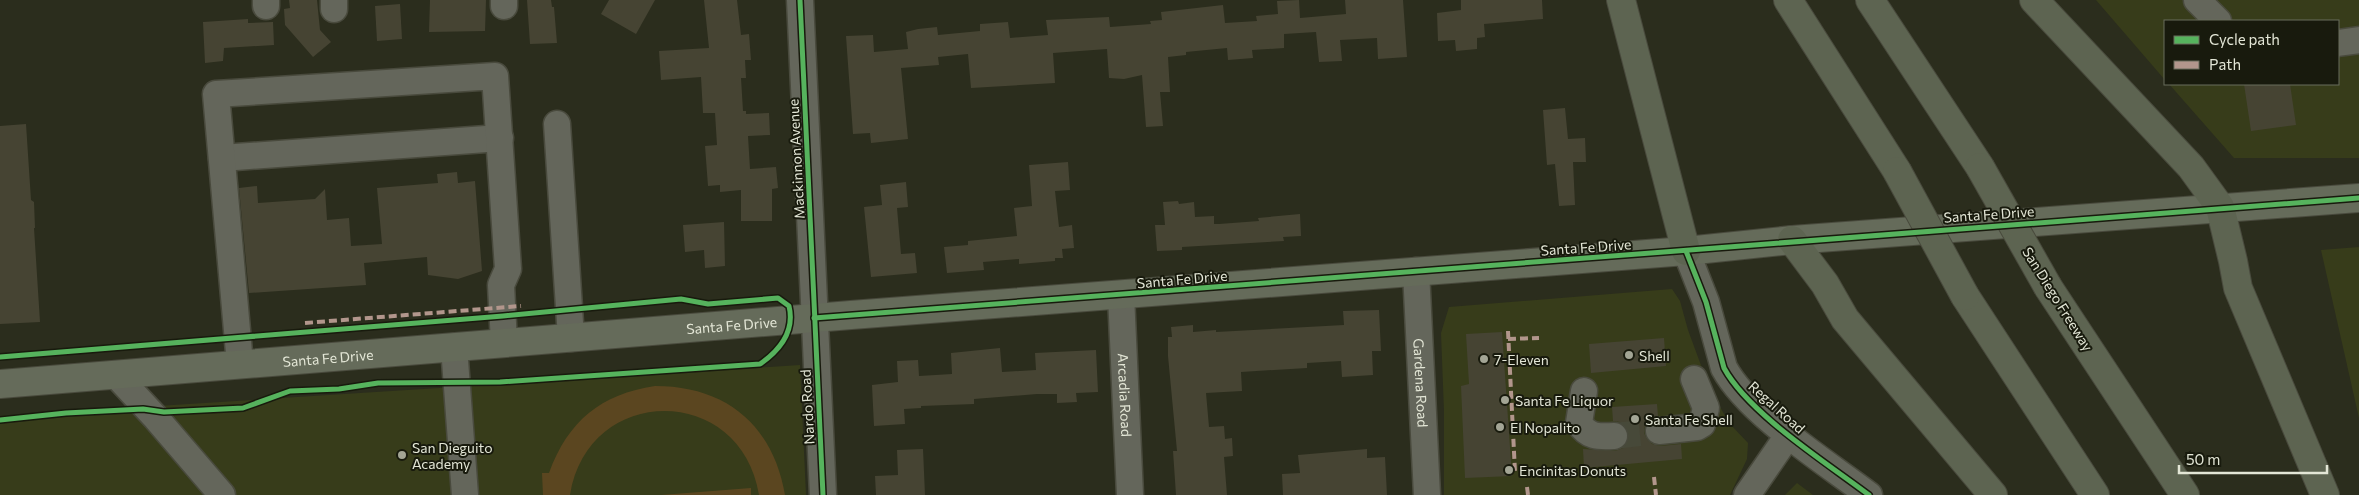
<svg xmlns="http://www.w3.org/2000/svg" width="2359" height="495" viewBox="0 0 2359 495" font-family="Commissioner,sans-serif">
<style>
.built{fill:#373c1a}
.green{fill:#5b4620}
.building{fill:#464433}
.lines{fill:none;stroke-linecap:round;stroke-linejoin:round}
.minor-tunnel{stroke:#474939;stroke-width:26;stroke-dasharray:26 13;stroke-linecap:butt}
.minor-casing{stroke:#494a3d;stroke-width:29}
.major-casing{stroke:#494a3d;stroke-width:30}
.highway-casing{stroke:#494a3d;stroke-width:30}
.minor{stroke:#64665b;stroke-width:26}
.major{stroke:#656b5a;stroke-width:28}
.highway{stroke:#5d6451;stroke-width:28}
.highway-bridge-casing{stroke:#494a3d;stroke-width:30;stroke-linecap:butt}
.highway-bridge{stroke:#5d6451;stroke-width:28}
.quiet{stroke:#b2968c;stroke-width:4;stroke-dasharray:8 4;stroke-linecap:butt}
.cycleway-casing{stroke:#181a0d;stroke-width:8}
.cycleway{stroke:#56b35d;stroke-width:5}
.poi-dot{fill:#a3a595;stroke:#181a0d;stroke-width:2}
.labels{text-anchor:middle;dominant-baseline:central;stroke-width:4;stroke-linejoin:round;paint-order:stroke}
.street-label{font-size:14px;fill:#e3e6d6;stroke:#181a0d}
.poi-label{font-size:14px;fill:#e3e6d6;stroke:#181a0d;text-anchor:start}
</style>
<rect width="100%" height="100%" fill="#2b2d1d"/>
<g class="built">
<polygon points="2096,0 2359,0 2359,158 2234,158 2169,84 2338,84 2338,21 2165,21 2165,80"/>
<polygon points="2359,247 2359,418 2321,250"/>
<polygon points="1672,289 1680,301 1688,330 1709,387 1729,423 1748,443 1747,459 1730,495 1444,495 1444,411 1441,333 1449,307"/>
<polygon points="800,365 806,495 0,495 0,416"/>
<polygon points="1797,483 1813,495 1785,495"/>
</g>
<g class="green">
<path d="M 655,386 C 726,386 773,425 785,495 L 759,495 C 741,383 588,383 570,495 L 543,495 L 542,473 L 549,473 C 568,421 601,394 655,386 Z"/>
<polygon points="751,488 751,495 661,495"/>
</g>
<g class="building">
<polygon points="289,0 317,0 320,30 331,42 313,57 285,25 284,9 290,8"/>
<polygon points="430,0 486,0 485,31 429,32"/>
<polygon points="527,0 551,0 552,7 554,7 557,43 530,44"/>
<polygon points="609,0 655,0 636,34 601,14"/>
<polygon points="704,0 737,0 741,35 749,34 751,60 745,60 746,78 741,78 743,111 746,111 746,114 769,113 770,135 748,136 750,169 776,167 778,188 772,189 772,221 741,221 741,190 720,192 720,185 708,186 705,146 717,145 715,113 703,113 701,77 661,80 659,51 709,48"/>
<polygon points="1299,0 1300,18 1346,14 1345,0 1403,0 1407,57 1378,59 1377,38 1340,40 1342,61 1319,62 1316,32 1284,34 1284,48 1252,50 1253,58 1228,60 1227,48 1186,52 1186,55 1168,57 1170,92 1160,92 1163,126 1146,127 1142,75 1124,79 1109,78 1107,49 1053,53 1055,83 971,88 968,54 938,57 939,65 901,68 908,139 871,143 870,133 853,134 846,36 873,35 874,52 908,49 906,32 918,29 937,27 938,35 980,31 980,24 1008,22 1010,38 1048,35 1046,20 1109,17 1110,27 1151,24 1150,21 1162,20 1161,12 1223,5 1225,23 1257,21 1256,16 1278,14 1277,1"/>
<polygon points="1461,0 1542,0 1543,19 1484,24 1485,37 1477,38 1477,49 1456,51 1455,40 1438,41 1437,13 1461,10"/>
<polygon points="400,4 402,39 377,41 375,6"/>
<polygon points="248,19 248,23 273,22 274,45 224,48 223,61 205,63 203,22"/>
<polygon points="2244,84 2290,84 2296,125 2251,131"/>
<polygon points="1565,108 1568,139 1585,138 1586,162 1573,162 1575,205 1559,206 1555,164 1547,165 1543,110"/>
<polygon points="26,124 31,200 34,202 35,228 34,228 40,322 0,324 0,126"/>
<polygon points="1068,162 1070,190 1055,191 1059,227 1072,225 1074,248 1062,249 1063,258 1055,258 1055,261 1019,264 1019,259 983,262 984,270 947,273 944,247 968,245 968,241 1017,236 1014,208 1032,206 1029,165"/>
<polygon points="457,172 458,183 475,181 482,271 458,279 428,275 427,257 364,263 366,285 249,293 239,188 257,186 258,203 315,199 325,189 327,220 349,218 351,246 382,244 377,188 438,183 437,174"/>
<polygon points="906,182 908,207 897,208 901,254 915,253 917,273 871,277 864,207 882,205 880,185"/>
<polygon points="1178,201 1179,204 1194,202 1195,217 1214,216 1214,224 1219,224 1259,221 1258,218 1300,214 1301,236 1283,237 1284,241 1182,247 1182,250 1157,251 1155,225 1165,225 1163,202"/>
<polygon points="724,222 725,266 705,268 704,250 685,252 683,225"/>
<polygon points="1379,310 1381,351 1372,351 1373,375 1342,377 1341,361 1307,363 1307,368 1241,372 1242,391 1206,393 1209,427 1224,426 1225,439 1232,438 1233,456 1224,457 1227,495 1176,495 1173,451 1177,451 1168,356 1168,337 1172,337 1171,327 1193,325 1193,332 1216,330 1216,332 1344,325 1343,311"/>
<polygon points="1502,332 1512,476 1465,478 1461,386 1469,384 1466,334"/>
<polygon points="1664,338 1666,366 1591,373 1589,344"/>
<polygon points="1000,348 1002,372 1036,370 1035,353 1096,350 1098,392 1076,393 1077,402 1057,403 1057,394 1037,394 974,399 974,404 921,406 921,408 904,409 905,424 874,426 872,385 898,382 897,361 918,360 919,376 952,374 951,353"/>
<polygon points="1657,404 1658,416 1650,419 1645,425 1644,433 1647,439 1652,444 1660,446 1681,444 1682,459 1584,468 1583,449 1615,451 1623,448 1628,442 1629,435 1627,428 1620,422 1613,421 1612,407"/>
<polygon points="923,449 925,495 876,495 875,476 898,475 897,450"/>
<polygon points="1367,449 1367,458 1385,457 1387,495 1283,495 1282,474 1300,473 1298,455"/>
</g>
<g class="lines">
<polyline class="minor-tunnel" points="1614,436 1659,431"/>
<defs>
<g id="minor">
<polyline points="266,0 266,6"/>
<polyline points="334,0 334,9"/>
<polyline points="504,0 504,6"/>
<polyline points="800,0 823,495"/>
<polyline points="2197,0 2218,21"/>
<polyline points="2338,43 2359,40"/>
<polyline points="557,124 571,338"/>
<polyline points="222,158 500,138"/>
<path d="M 1686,251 L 1706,302 L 1724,368 C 1749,414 1827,463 1869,495"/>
<path id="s1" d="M 1416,271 L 1427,495"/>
<path id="s2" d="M 1121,295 L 1130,495"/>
<polyline points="454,347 465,495"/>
<polyline points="240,364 216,94 495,76 508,269 501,285 504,343"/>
<polyline points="116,375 156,418 222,495"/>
<path d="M 1584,391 L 1579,423 C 1588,437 1598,437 1614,436"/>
<polyline points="1659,431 1697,427 1702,424 1706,408 1694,379"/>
<polyline points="1747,495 1789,434"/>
</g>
<g id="major">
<path id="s3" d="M 0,384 L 851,315 L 1686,251 L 1792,240 L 2359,198"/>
</g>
<g id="highway">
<polyline points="1621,0 1686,251"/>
<polyline points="1788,0 1897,171"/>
<polyline points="1870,0 1980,167"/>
<polyline points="2034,0 2191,167 2220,207 2233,261 2238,288 2325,495"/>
<polyline points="1792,240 1825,284 1845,319 1993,495"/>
<polyline points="2048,287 2185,495"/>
<polyline points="1965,296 2095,495"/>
</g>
</defs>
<use href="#minor" class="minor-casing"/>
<use href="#major" class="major-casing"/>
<use href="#highway" class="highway-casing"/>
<use href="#minor" class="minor"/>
<use href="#major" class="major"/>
<use href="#highway" class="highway"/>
<defs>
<g id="highway-bridge">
<polyline points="1980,167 2048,287"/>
<polyline points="1897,171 1965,296"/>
</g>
</defs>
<use href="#highway-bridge" class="highway-bridge-casing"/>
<use href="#highway-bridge" class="highway-bridge"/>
<g class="quiet">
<polyline points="305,323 521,306"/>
<polyline points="1508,331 1515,472"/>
<polyline points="1508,339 1539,338"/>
<polyline points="1654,477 1656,495"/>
<polyline points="1527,487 1528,495"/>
</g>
<defs>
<g id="cycleway">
<polyline points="800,0 823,495"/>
<path d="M 1686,251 L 1706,302 L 1724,368 C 1749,414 1827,463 1869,495"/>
<polyline points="814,318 2359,198"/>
<path d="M 0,357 L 503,316 L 681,299 L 708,304 L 778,298 L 789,306 C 795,331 780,350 760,364 L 500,382 L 378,383 L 339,389 L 290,391 L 243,408 L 164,412 L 143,409 L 66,413 L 0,420"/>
</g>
</defs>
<use href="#cycleway" class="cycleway-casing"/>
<use href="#cycleway" class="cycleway"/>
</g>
<g class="poi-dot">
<circle cx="1629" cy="355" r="5"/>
<circle cx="1484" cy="359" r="5"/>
<circle cx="1505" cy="400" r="5"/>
<circle cx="1635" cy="419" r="5"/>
<circle cx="1500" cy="427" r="5"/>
<circle cx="402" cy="455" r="5"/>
<circle cx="1509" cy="470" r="5"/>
</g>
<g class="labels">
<g class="street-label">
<text transform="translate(796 159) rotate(-93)">Mackinnon Avenue</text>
<text transform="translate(1989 214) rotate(-4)">Santa Fe Drive</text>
<text transform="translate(1586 247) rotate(-4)">Santa Fe Drive</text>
<text transform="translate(1182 279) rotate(-5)">Santa Fe Drive</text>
<text transform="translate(2058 299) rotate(58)">San Diego Freeway</text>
<text stroke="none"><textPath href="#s3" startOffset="734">Santa Fe Drive</textPath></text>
<text stroke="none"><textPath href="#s3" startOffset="329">Santa Fe Drive</textPath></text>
<text stroke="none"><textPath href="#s1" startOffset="112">Gardena Road</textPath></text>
<text stroke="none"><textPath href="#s2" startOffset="100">Arcadia Road</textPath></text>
<text transform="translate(807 407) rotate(-93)">Nardo Road</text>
<text transform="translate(1777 407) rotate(42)">Regal Road</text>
</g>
<g class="poi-label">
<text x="1639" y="355">Shell</text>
<text x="1494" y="359">7-Eleven</text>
<text x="1515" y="400">Santa Fe Liquor</text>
<text x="1645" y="419">Santa Fe Shell</text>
<text x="1510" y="427">El Nopalito</text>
<text x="412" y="447">San Dieguito<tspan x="412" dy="16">Academy</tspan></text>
<text x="1519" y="470">Encinitas Donuts</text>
</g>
</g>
<rect x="2164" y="20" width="175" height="65" fill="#181a0d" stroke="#696c5d"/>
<rect x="2174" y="36" width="25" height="8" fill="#56b35d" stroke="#696c5d"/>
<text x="2209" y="45" font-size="15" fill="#e3e6d6">Cycle path</text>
<rect x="2174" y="61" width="25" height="8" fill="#b2968c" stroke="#696c5d"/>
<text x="2209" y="70" font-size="15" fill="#e3e6d6">Path</text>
<path d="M2179 465v8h148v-8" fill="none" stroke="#e3e6d6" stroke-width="2.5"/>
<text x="2186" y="465" font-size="15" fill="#e3e6d6" stroke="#181a0d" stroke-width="4" paint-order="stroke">50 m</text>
</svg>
